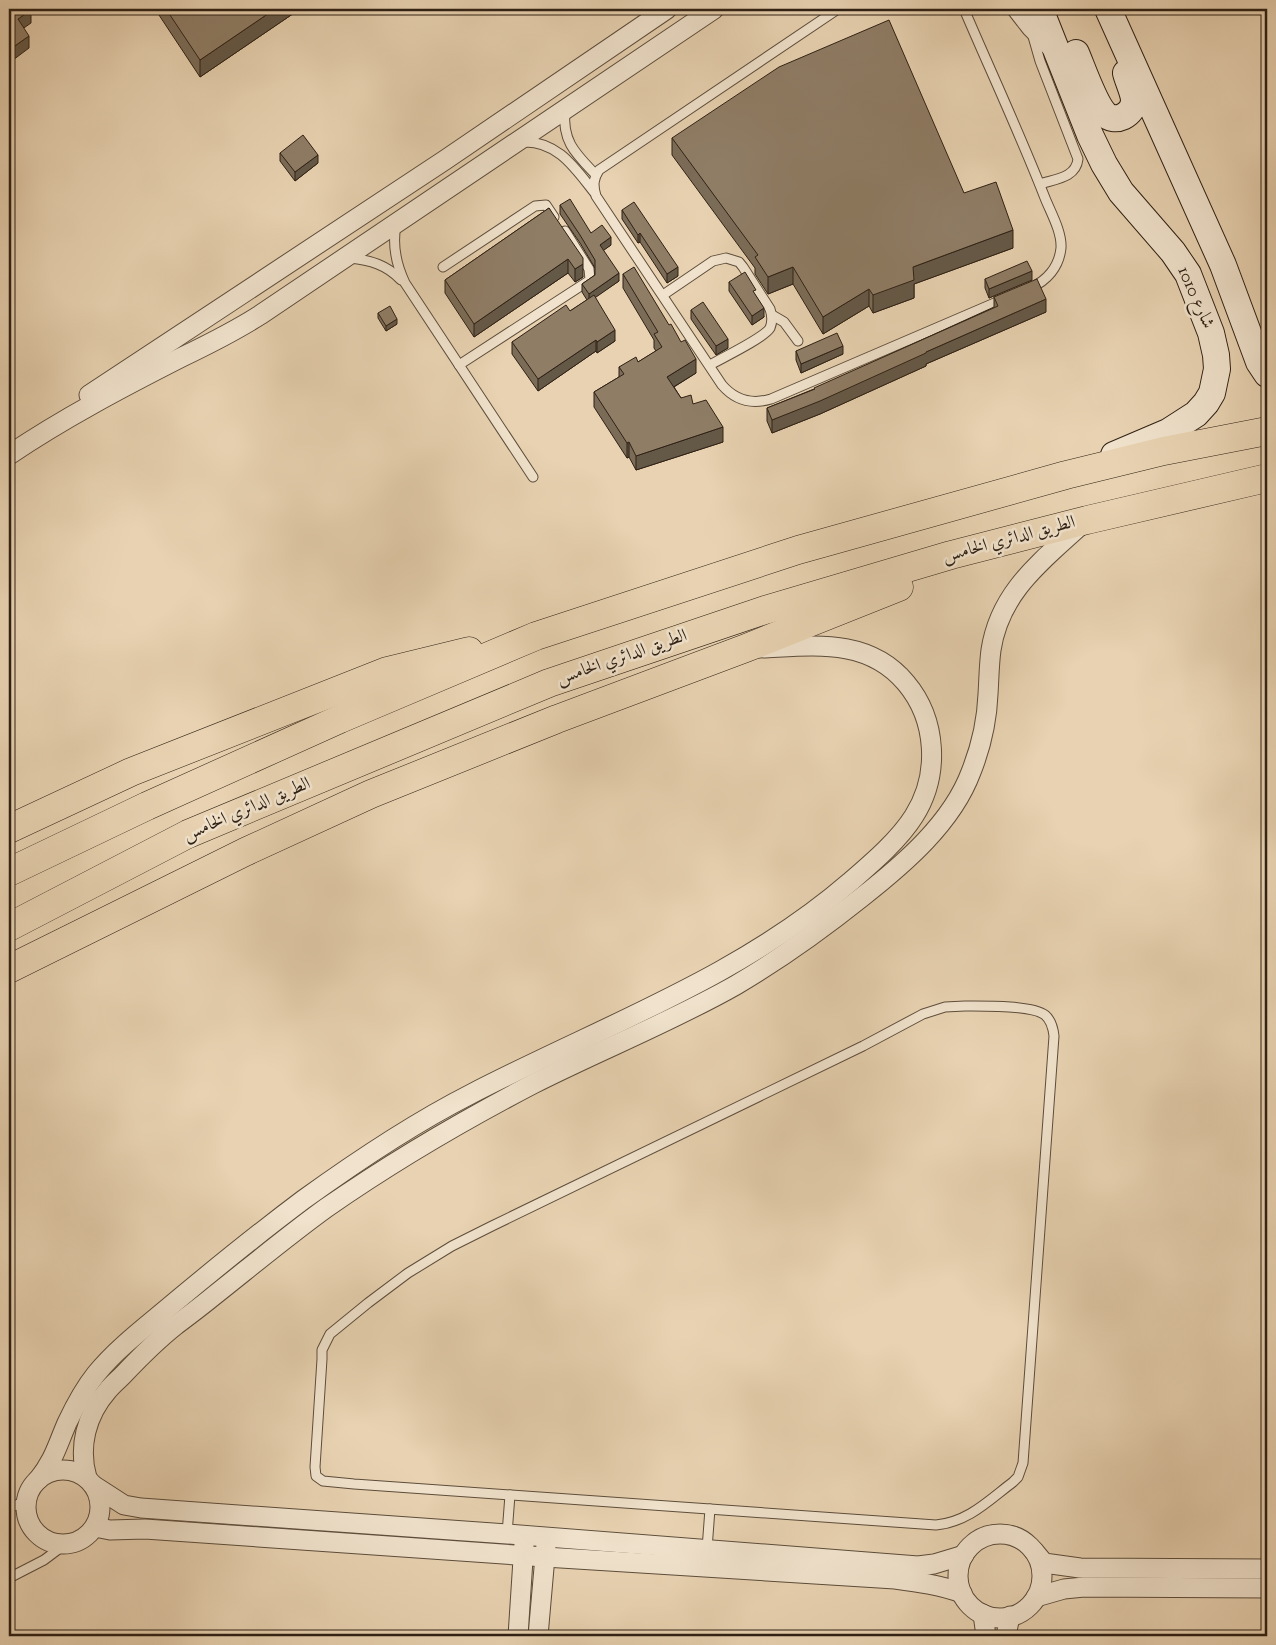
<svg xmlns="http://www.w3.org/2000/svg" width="1276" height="1645" viewBox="0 0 1276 1645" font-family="'Sorts Mill Goudy',Amiri,serif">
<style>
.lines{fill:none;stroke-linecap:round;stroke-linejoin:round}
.lane-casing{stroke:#5d4d3c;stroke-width:11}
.street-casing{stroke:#5d4d3c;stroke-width:21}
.secondary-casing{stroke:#2f2115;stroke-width:28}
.highway-casing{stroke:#2f2115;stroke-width:29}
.lane{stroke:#f0e2cc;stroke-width:9}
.street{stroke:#f0e2cc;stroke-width:19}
.secondary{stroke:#f0e2cc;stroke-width:26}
.highway{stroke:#e8d2b1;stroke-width:28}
.wall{fill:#7b6c58;stroke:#2f2115}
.shaded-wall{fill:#645847;stroke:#2f2115}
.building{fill:#8f7d66;stroke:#2f2115}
.labels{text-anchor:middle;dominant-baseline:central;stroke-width:5;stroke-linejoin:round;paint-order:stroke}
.street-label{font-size:18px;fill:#2f2115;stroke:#f0e2cc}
</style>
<rect width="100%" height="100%" fill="#e8d2b1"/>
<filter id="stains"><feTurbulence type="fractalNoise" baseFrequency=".004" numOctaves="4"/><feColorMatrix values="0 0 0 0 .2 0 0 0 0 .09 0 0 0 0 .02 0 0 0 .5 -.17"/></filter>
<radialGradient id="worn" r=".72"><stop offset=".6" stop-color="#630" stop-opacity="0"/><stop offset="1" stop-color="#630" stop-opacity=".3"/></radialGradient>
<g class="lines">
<defs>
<g id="lane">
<path d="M 838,9 L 599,170 C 593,179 593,186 596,196 L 722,385 C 735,400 751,405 771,399 L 1004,299"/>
<path d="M 964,9 C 991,72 1020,134 1045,198 C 1051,213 1062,232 1061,248 C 1059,267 1047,281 1030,288"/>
<path d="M 1032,33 L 1040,61 L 1078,159 C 1076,178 1055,179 1040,184"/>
<path d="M 565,111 C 562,142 576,154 596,175"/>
<path d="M 522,142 C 557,140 575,168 594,192"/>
<path d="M 396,225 C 392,246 396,264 405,283 L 533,477"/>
<path d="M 350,258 C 370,260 387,265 401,280"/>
<polyline points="443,267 535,206 546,205 554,217"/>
<path d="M 663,295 L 713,261 L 726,258 L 739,262 L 743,267 L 770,309 C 772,315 773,321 770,328 C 764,338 722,358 710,365"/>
<polyline points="772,315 784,322 798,341"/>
<polyline points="459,365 590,280 589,269 565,231"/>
<path d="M 965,1006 C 983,1006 1032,1005 1045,1015 C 1051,1020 1053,1027 1054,1036 L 1023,1463 L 1018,1477 L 1013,1482 C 988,1501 968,1522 936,1525 L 354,1484 L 323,1481 L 316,1476 L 315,1467 L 322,1359 L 322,1350 L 330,1334 L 368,1303 L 408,1273 L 452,1246 L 492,1226 L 863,1046 L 923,1014 L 945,1007 Z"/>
<polyline points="9,1508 26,1501"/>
<polyline points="507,1534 510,1495"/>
<polyline points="707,1549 710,1509"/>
<polyline points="9,1578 44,1560 64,1545"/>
</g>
<g id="street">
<polyline points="1017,9 1031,27 1053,49"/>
<polyline points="89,395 445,160 667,9"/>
<path d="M 9,455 C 64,418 123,387 182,357 C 209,344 235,331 260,315 L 714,9"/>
<circle cx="63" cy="1507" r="37"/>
<path d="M 87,1478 C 78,1447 86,1415 108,1390 C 112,1385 118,1380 123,1375 C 140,1357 157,1340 176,1325 C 188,1316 200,1307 211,1298 C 249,1268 286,1237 326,1208 C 392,1162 462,1121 533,1084 C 600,1050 671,1022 736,985 C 780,959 822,929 862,897 C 904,864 952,823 971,772 C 981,747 987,720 988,694 C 989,679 989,665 991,650 C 1000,591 1042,561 1083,523"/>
<path d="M 38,1480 C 54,1460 57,1446 67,1423 C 75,1406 84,1389 96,1374 C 118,1347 148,1325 175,1302 C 217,1267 259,1233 303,1200 C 357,1161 412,1124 471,1094 C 600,1027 739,978 850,882 C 872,863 899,840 914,816 C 940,775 937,720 906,683 C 868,637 812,646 760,648"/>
<polyline points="93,1485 124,1505 141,1508 507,1534 918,1566 934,1564 964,1555"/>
<path d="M 95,1527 L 110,1530 L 145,1529 L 545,1557 L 895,1579 C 918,1582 940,1585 962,1593"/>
<circle cx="1000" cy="1576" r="42"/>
<polyline points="1034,1551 1044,1563 1080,1568 1267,1569"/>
<polyline points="1036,1597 1064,1589 1084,1587 1267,1588"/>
<polyline points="983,1614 986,1636"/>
<polyline points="518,1636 524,1544"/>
<polyline points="538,1636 546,1545"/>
<polyline points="1006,1636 1010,1616"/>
</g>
<g id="secondary">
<polyline points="1040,9 1090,135 1104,164 1121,192 1173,252 1188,274 1211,333 1216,355 1217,369 1212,393 1206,403 1196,414 1168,432 1114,455"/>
<polyline points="1108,9 1223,265 1259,362 1267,374"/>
<path d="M 1076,53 C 1082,67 1094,102 1104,113 C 1114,125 1135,115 1134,99 C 1133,91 1128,81 1126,73"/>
</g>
<g id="highway">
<polyline points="9,829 131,772 387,671 469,651"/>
<polyline points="9,872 147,806 340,719 536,636 798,550 1066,475 1164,451 1267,431"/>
<polyline points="9,927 188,834 549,683 765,610 951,555 1087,520 1267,478"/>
<polyline points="9,969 245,852 371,794 557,719 746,648 899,587"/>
</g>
</defs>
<use href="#lane" class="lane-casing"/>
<use href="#street" class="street-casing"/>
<use href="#secondary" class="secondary-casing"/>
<use href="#highway" class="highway-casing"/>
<use href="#lane" class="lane"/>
<use href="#street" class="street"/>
<use href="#secondary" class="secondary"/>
<use href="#highway" class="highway"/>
</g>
<g class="wall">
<polygon points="155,9 300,9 200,77"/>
<polygon points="672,138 964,193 1013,248 914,284 914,298 873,313 869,306 823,334 793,284 768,294 755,274 755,268 672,155"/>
<polygon points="280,153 318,163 295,181 280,161"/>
<polygon points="560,205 591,233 611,245 603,250 619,281 595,297 615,341 597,353 596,351 538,391 512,354 512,342 570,311 587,300 582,292 582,284 595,275 595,268 580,243 560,214"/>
<polygon points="549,208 583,277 575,282 568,273 474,337 445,293 445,280"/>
<polygon points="622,210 678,276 667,283 640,242 638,243 622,219"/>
<polygon points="623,274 696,373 674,387 681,398 693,404 723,442 636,470 629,457 627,458 594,407 594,392 619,377 619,367 638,362 656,351 654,348 654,340 623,288"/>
<polygon points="985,279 1032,280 989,298 985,288"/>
<polygon points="729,282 756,296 764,317 752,325 729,291"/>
<polygon points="994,297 1046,312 926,364 926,366 820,414 772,433 767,421 767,408 814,389 994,307"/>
<polygon points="691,310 728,348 716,355 691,319"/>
<polygon points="378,313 397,324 386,331 378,318"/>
<polygon points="796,351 843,354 801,373 796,360"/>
</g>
<g class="shaded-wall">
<polygon points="275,9 300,9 200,77 200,60"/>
<polygon points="31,10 31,23 18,32 18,19"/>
<polygon points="29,36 29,48 9,63 9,50"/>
<polygon points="318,155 318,163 295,181 295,172"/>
<polygon points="1013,230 1013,248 914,284 914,298 873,313 873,295 913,267"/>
<polygon points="640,233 640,242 638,243 638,235"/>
<polygon points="611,237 611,245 600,253 600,245"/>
<polygon points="568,259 568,273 474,337 474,324"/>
<polygon points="583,264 583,277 575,282 575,269"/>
<polygon points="678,267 678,276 667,283 667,274"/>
<polygon points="793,267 793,284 768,294 768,277"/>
<polygon points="1032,271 1032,280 989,298 989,289"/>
<polygon points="619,273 619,281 589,302 589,294"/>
<polygon points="869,289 869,306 823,334 823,317"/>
<polygon points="1046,299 1046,312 926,364 926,366 820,414 772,433 772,420"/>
<polygon points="764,308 764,317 752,325 752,316"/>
<polygon points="397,319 397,324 386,331 386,326"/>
<polygon points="615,330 615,341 597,353 597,342"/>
<polygon points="728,339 728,348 716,355 716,346"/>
<polygon points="596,340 596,351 538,391 538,379"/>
<polygon points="843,346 843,354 801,373 801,364"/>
<polygon points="696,359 696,373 667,391 667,377"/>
<polygon points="723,427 723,442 636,470 636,456"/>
<polygon points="629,442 629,457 627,458 627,443"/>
</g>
<g class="building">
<polygon points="9,9 30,9 31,10 18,19 29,36 9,50"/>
<polygon points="166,9 275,9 200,60"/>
<polygon points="889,20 964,193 996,182 1013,230 913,267 914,280 873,295 869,289 823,317 793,267 768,277 755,257 758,255 672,138 779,67"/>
<polygon points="303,135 318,155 295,172 280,153"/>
<polygon points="570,199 591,233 602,225 611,237 600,245 619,273 589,294 582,284 595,275 595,260 580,235 560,205"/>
<polygon points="634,202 678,267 667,274 640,233 638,235 622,210"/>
<polygon points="549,208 583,258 583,264 575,269 568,259 474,324 445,280"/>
<polygon points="1027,261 1032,271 989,289 985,279"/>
<polygon points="634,267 669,325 671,324 681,342 685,340 696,359 667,377 681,398 691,395 693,404 706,400 723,427 636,456 629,442 627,443 594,392 624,374 619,367 636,357 638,362 662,347 654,334 658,332 623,274"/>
<polygon points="745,272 756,290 753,291 764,308 752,316 729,282"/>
<polygon points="1037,279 1046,299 926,352 926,353 820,401 772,420 767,408 815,389 814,388 998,306 994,297"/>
<polygon points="594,295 615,330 597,342 596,340 538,379 512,342 566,305 570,311"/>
<polygon points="703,302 728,339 716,346 691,310"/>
<polygon points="390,306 397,319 386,326 378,313"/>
<polygon points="837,333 843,346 801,364 796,351"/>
</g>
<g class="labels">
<g class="street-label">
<text transform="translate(1195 298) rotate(66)">شارع 1010</text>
<text transform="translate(1009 540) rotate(-15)">الطريق الدائري الخامس</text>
<text transform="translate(622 658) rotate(-19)">الطريق الدائري الخامس</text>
<text transform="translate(247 810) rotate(-23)">الطريق الدائري الخامس</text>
</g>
</g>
<rect width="1276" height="1645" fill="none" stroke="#e8d2b1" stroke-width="30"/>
<rect x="10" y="10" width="1256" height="1625" fill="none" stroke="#2f2115" stroke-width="2.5"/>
<rect x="15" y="15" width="1246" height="1615" fill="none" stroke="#2f2115"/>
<rect width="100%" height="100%" filter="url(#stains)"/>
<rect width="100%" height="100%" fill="url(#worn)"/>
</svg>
